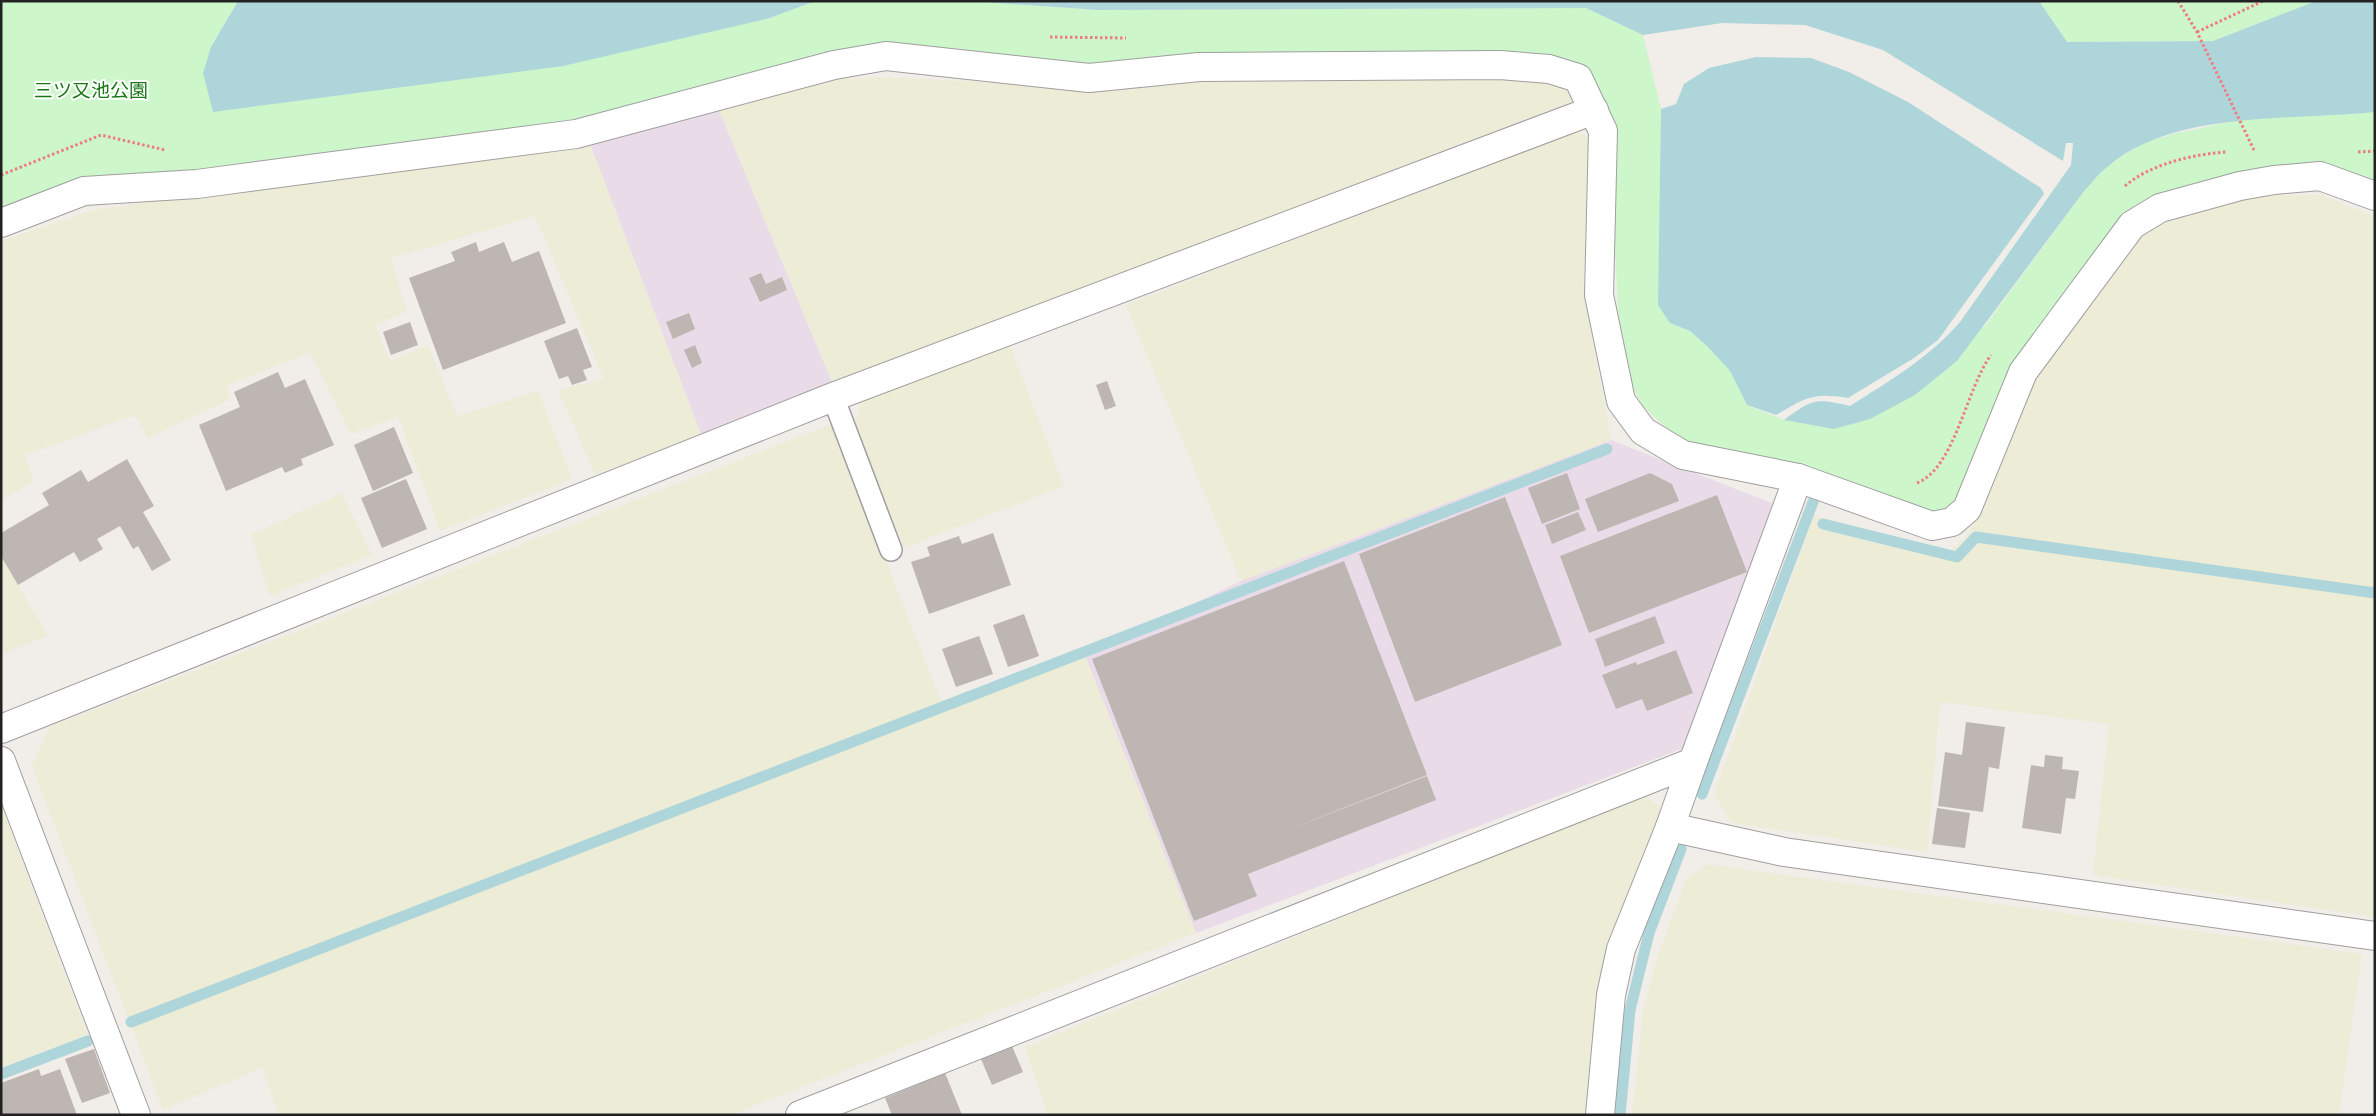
<svg xmlns="http://www.w3.org/2000/svg" width="2376" height="1116" viewBox="0 0 2376 1116" font-family="Figtree,'Noto Sans JP',sans-serif">
<style>
.industrial{fill:#e9dce8}
.farmland{fill:#edecd7}
.park{fill:#cdf6cb}
.water{fill:#aed6da}
.lines{fill:none;stroke-linecap:round;stroke-linejoin:round}
.stream{stroke:#aed6da;stroke-width:11}
.building{fill:#beb6b2}
.lane-casing{stroke:#9f9f9f;stroke-width:24}
.street-casing{stroke:#9f9f9f;stroke-width:30}
.path{stroke:#ef7c7f;stroke-width:3;stroke-dasharray:2.5 2.5;stroke-linecap:butt}
.lane{stroke:#fff;stroke-width:21}
.street{stroke:#fff;stroke-width:28}
.labels{text-anchor:middle;dominant-baseline:central;stroke-width:4;stroke-linejoin:round;paint-order:stroke}
.park-label{font-size:19px;fill:#1a7916;stroke:#fff}
</style>
<rect width="100%" height="100%" fill="#f1ede9"/>
<g class="industrial">
<polygon points="719,110 832,382 702,437 588,139"/>
<polygon points="1611,440 1779,506 1684,748 1196,933 1085,656 1241,581"/>
</g>
<g class="farmland">
<polygon points="1501,74 1565,86 1575,101 832,382 719,110 835,79 883,77 1089,87 1197,77"/>
<polygon points="1577,130 1591,140 1583,288 1611,440 1241,581 1126,305"/>
<polygon points="588,139 702,437 595,474 558,390 604,379 535,216 391,258 407,312 375,325 390,361 428,345 457,416 538,391 572,479 440,531 398,416 351,434 310,352 226,386 230,399 148,438 135,415 25,455 34,482 1,500 1,241 93,210"/>
<polygon points="2264,195 2322,195 2375,217 2375,917 2093,875 2109,724 1940,702 1927,852 1732,823 1714,795 1814,515 1948,553 1968,534 1981,511 2038,373 2147,231 2178,216"/>
<polygon points="1010,346 1064,486 904,548 855,425 862,401"/>
<polygon points="832,424 945,711 1085,656 1196,933 731,1115 279,1115 262,1068 163,1110 32,766 50,727"/>
<polygon points="342,493 372,555 270,596 251,535"/>
<polygon points="1,556 48,636 1,654"/>
<polygon points="1644,795 1662,808 1609,939 1597,990 1586,1115 1048,1115 1025,1047"/>
<polygon points="1,805 88,1035 1,1067"/>
<polygon points="1706,864 2362,954 2339,1115 1632,1115 1643,1012 1656,961 1686,880"/>
</g>
<g class="park">
<path d="M 1,1 L 238,1 L 211,47 L 770,18 L 815,1 L 969,1 L 1098,10 L 1586,8 L 1643,35 L 1661,109 L 1659,305 L 1670,323 L 1690,331 L 1708,347 L 1730,371 L 1747,405 L 1784,420 L 1834,429 L 1985,326 L 2085,190 L 2106,167 L 2141,144 L 2173,134 L 2243,119 L 2375,112 L 2375,190 L 2328,173 L 2158,196 L 2020,354 L 2006,377 L 1972,472 L 1951,518 L 1694,445 L 1665,427 L 1643,406 L 1630,382 L 1618,312 L 1609,112 C 1595,75 1576,60 1537,54 L 1201,55 L 1086,64 L 889,49 L 573,124 L 154,178 L 121,174 L 72,187 L 1,212 Z"/>
<polygon points="2039,1 2316,1 2213,41 2067,42"/>
</g>
<g class="water">
<polygon points="238,1 815,1 770,18 563,66 213,112 203,73 211,47"/>
<path d="M 969,1 L 2039,1 L 2067,42 L 2213,41 L 2316,1 L 2375,1 L 2375,112 C 2293,121 2172,109 2106,168 C 2098,174 2092,183 2085,190 L 1957,361 L 1915,395 L 1870,419 L 1834,429 L 1784,420 C 1813,399 1815,398 1850,406 C 1889,381 1929,358 1960,322 L 2071,165 L 2073,143 L 2066,143 L 2063,161 L 1883,50 L 1805,25 L 1722,23 L 1643,35 L 1586,8 L 1098,10 Z"/>
<path d="M 1756,57 L 1811,58 L 1849,72 L 1908,102 L 2041,188 L 2044,194 L 1938,340 L 1914,358 L 1848,398 C 1813,392 1805,398 1776,415 L 1747,405 L 1730,371 L 1708,347 L 1690,331 L 1670,323 L 1658,305 L 1661,109 L 1676,104 L 1684,84 L 1709,68 Z"/>
</g>
<g class="lines">
<g class="stream">
<polyline points="1823,524 1957,557 1976,537 2375,593"/>
<polyline points="1702,794 1813,502"/>
<polyline points="131,1022 1607,449"/>
<polyline points="1,1074 88,1041"/>
<polyline points="1620,1115 1630,1010 1649,933 1681,849"/>
</g>
</g>
<g class="building">
<polygon points="476,242 479,252 504,242 512,262 539,251 566,323 443,370 409,278 455,261 451,252"/>
<polygon points="761,273 766,284 782,277 787,290 760,302 749,278"/>
<polygon points="689,313 695,329 673,339 666,322"/>
<polygon points="410,322 418,345 391,355 383,332"/>
<polygon points="577,328 592,367 583,370 587,380 572,385 568,376 559,379 544,341"/>
<polygon points="695,345 702,363 692,368 684,350"/>
<polygon points="278,372 285,388 305,379 334,445 301,459 303,465 285,473 282,467 226,491 199,425 240,407 234,392"/>
<polygon points="1107,381 1116,406 1105,410 1096,385"/>
<polygon points="394,427 413,473 373,491 354,445"/>
<polygon points="127,459 154,506 143,512 171,560 152,571 138,546 133,549 120,526 97,539 103,549 80,562 74,552 18,585 1,556 1,533 49,505 42,493 81,470 88,482"/>
<polygon points="1567,473 1580,509 1542,524 1528,488"/>
<polygon points="1650,473 1672,484 1679,501 1598,532 1585,499"/>
<polygon points="406,479 427,529 382,548 361,498"/>
<polygon points="1717,495 1747,572 1589,633 1560,556"/>
<polygon points="1505,497 1562,645 1415,702 1359,554"/>
<polygon points="1578,512 1586,530 1552,544 1545,525"/>
<polygon points="993,533 1011,585 929,614 911,562 930,556 927,547 959,536 962,544"/>
<polygon points="1344,561 1427,775 1267,838 1427,776 1436,800 1248,874 1257,896 1194,921 1092,659"/>
<polygon points="1024,614 1039,656 1008,667 993,625"/>
<polygon points="1655,616 1665,643 1605,667 1595,639"/>
<polygon points="979,636 993,674 956,687 942,649"/>
<polygon points="1676,650 1693,693 1647,711 1642,699 1616,709 1602,675 1636,662 1637,665"/>
<polygon points="1966,722 2005,727 1999,769 1989,767 1983,812 1938,806 1945,752 1962,755"/>
<polygon points="2045,755 2063,757 2062,769 2079,771 2075,799 2066,798 2061,834 2022,828 2031,765 2044,767"/>
<polygon points="1937,808 1970,813 1965,848 1932,844"/>
<polygon points="1012,1046 1023,1072 992,1085 981,1059"/>
<polygon points="94,1049 110,1093 82,1103 65,1059"/>
<polygon points="39,1069 41,1076 60,1069 77,1115 1,1115 1,1083"/>
<polygon points="945,1073 962,1115 892,1115 885,1098"/>
</g>
<g class="lines">
<defs>
<polyline id="lane" points="833,397 891,550"/>
<g id="street">
<polyline points="1,223 84,191 197,184 576,134 834,65 886,56 1089,78 1199,67 1500,65 1549,69 1578,78 1603,131 1599,295 1621,401 1643,431 1683,455 1798,478 1932,526 1952,522 1967,509 2023,372 2132,225 2160,208 2240,186 2274,180 2320,176 2375,196"/>
<polyline points="1,729 833,397 1594,110"/>
<polyline points="1,761 136,1115"/>
<polyline points="1693,762 1798,478"/>
<polyline points="800,1115 1693,762 1670,827 1784,852 2375,936"/>
<polyline points="1600,1115 1611,995 1621,949 1670,827"/>
</g>
</defs>
<use href="#lane" class="lane-casing"/>
<use href="#street" class="street-casing"/>
<g class="path">
<polyline points="2178,1 2197,32 2254,150"/>
<polyline points="2197,32 2263,1"/>
<polyline points="1050,37 1126,38"/>
<polyline points="2358,152 2375,151"/>
<polyline points="1,175 101,135 165,150"/>
<path d="M 2125,186 C 2150,164 2194,154 2227,152"/>
<path d="M 1917,483 C 1955,468 1966,389 1991,355"/>
</g>
<use href="#lane" class="lane"/>
<use href="#street" class="street"/>
</g>
<g class="labels">
<g class="park-label">
<text x="91" y="90">三ツ又池公園</text>
</g>
</g>
<rect width="2376" height="1116" fill="none" stroke="#222222" stroke-width="5"/>
</svg>
